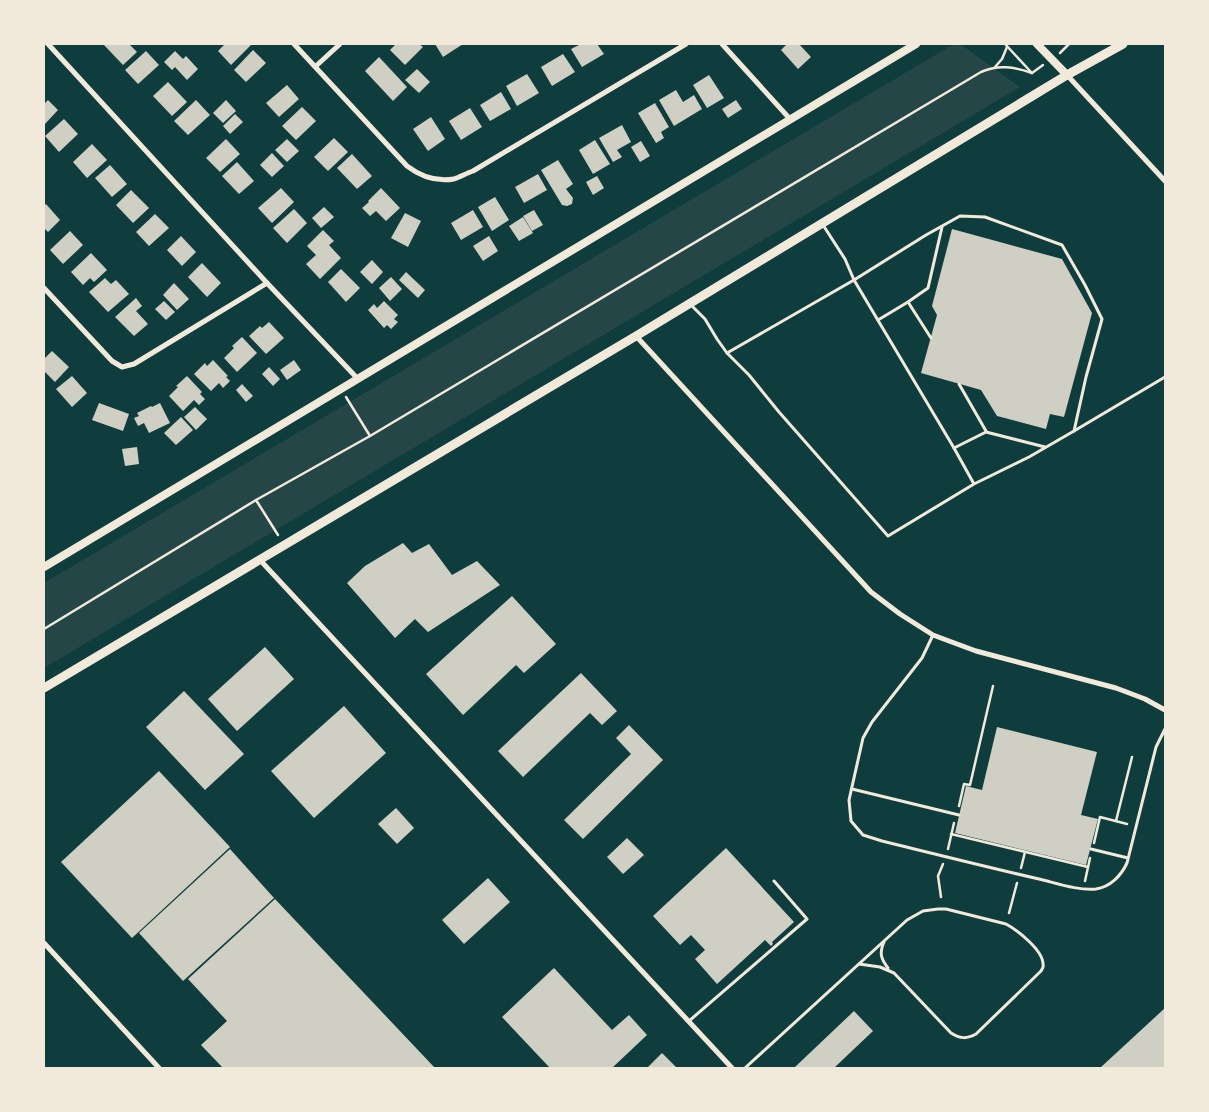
<svg xmlns="http://www.w3.org/2000/svg" width="1209" height="1112" viewBox="0 0 1209 1112" font-family="'Source Sans 3',sans-serif">
<style>
.green{fill:#244646}
.building{fill:#cfcfc3}
.lines{fill:none;stroke-linecap:round;stroke-linejoin:round}
.path{stroke:#f1e9da;stroke-width:2.5}
.service{stroke:#f1e9da;stroke-width:3}
.minor{stroke:#f1e9da;stroke-width:5}
.tertiary{stroke:#f1e9da;stroke-width:8}
.secondary{stroke:#f1e9da;stroke-width:9}
</style>
<rect width="100%" height="100%" fill="#0f3d3e"/>
<polygon class="green" points="954,44 960,44 1020,87 44,668 44,583"/>
<g class="building">
<polygon points="105,44 129,44 137,52 123,65 104,45"/>
<polygon points="225,44 249,44 251,45 231,65 218,51"/>
<polygon points="396,44 419,44 423,47 405,65 390,50"/>
<polygon points="435,44 463,44 443,57"/>
<polygon points="581,44 597,44 604,54 582,67 571,49"/>
<polygon points="787,44 799,44 811,57 798,69 781,50"/>
<polygon points="253,50 266,63 246,82 234,70"/>
<polygon points="146,51 159,65 138,84 125,70"/>
<polygon points="175,51 183,59 186,56 198,69 187,80 175,67 172,70 164,62"/>
<polygon points="563,54 575,72 552,86 541,67"/>
<polygon points="379,57 407,87 393,101 365,71"/>
<polygon points="417,69 430,82 419,93 405,80"/>
<polygon points="527,74 539,93 517,106 506,86"/>
<polygon points="709,75 724,98 707,108 693,85"/>
<polygon points="168,82 187,102 172,116 153,96"/>
<polygon points="287,85 299,99 279,117 266,103"/>
<polygon points="676,90 683,102 694,95 702,109 674,126 659,100"/>
<polygon points="501,92 511,109 490,121 480,105"/>
<polygon points="48,100 58,110 44,125 44,102 45,103"/>
<polygon points="196,100 210,115 188,135 174,121"/>
<polygon points="226,100 236,111 223,123 213,113"/>
<polygon points="736,100 742,109 728,118 722,109"/>
<polygon points="655,103 669,127 661,132 664,138 656,143 638,113"/>
<polygon points="302,107 316,121 296,140 282,126"/>
<polygon points="470,108 482,127 461,140 449,121"/>
<polygon points="235,114 243,122 230,134 223,126"/>
<polygon points="431,117 445,139 428,151 413,129"/>
<polygon points="64,119 78,134 59,152 45,136"/>
<polygon points="622,125 631,142 617,150 622,157 613,162 599,138"/>
<polygon points="334,138 348,152 328,171 314,157"/>
<polygon points="226,139 240,154 220,172 206,158"/>
<polygon points="287,139 299,151 287,162 275,150"/>
<polygon points="595,140 610,164 593,174 579,150"/>
<polygon points="641,141 650,156 640,162 631,147"/>
<polygon points="92,144 107,160 87,178 73,162"/>
<polygon points="272,153 284,166 272,177 260,165"/>
<polygon points="352,154 372,176 357,189 337,168"/>
<polygon points="558,160 573,184 566,189 573,198 572,204 567,206 562,205 541,170"/>
<polygon points="237,162 254,181 239,194 222,176"/>
<polygon points="110,165 127,184 112,197 95,178"/>
<polygon points="538,174 547,190 524,203 515,187"/>
<polygon points="597,176 604,188 593,195 586,182"/>
<polygon points="281,188 294,202 272,223 258,208"/>
<polygon points="381,188 400,208 386,221 376,211 370,216 362,208 369,202 368,201"/>
<polygon points="131,190 149,208 133,223 116,205"/>
<polygon points="495,197 509,220 492,231 478,207"/>
<polygon points="46,204 60,220 48,232 45,229 44,231 44,206"/>
<polygon points="324,207 334,217 321,228 312,218"/>
<polygon points="294,209 307,223 287,243 273,228"/>
<polygon points="473,210 483,227 461,240 451,223"/>
<polygon points="534,210 543,225 532,231 523,216"/>
<polygon points="405,213 421,221 408,247 391,238"/>
<polygon points="155,214 169,228 149,246 136,232"/>
<polygon points="523,217 533,233 519,241 509,226"/>
<polygon points="952,229 1062,259 1092,313 1064,417 1050,414 1046,429 997,416 981,390 921,373 937,315 932,306"/>
<polygon points="323,230 334,241 329,245 341,258 320,279 306,264 316,255 307,246"/>
<polygon points="70,231 83,245 63,264 50,250"/>
<polygon points="181,236 196,252 182,266 167,250"/>
<polygon points="489,236 498,251 483,261 473,246"/>
<polygon points="91,253 107,270 94,282 90,278 83,285 71,272"/>
<polygon points="372,260 383,272 372,284 360,272"/>
<polygon points="202,263 221,283 207,297 188,277"/>
<polygon points="341,269 360,288 346,302 328,282"/>
<polygon points="406,272 425,290 418,298 399,280"/>
<polygon points="391,277 402,289 390,301 379,288"/>
<polygon points="105,278 111,284 116,280 129,294 108,312 89,292"/>
<polygon points="174,283 189,299 177,310 163,295"/>
<polygon points="136,298 142,306 136,311 148,324 134,336 115,317"/>
<polygon points="164,301 175,312 166,320 155,309"/>
<polygon points="384,301 398,315 394,319 398,322 391,329 387,325 384,328 368,310 374,304 377,308"/>
<polygon points="269,322 284,338 266,354 249,336 260,326 262,328"/>
<polygon points="242,337 257,353 237,372 224,358 234,348 232,346"/>
<polygon points="52,351 69,367 55,382 44,371 44,359"/>
<polygon points="213,360 228,376 226,377 230,381 223,388 219,383 211,391 194,374 205,363 207,366"/>
<polygon points="294,360 301,370 287,380 280,370"/>
<polygon points="269,367 280,379 273,386 262,374"/>
<polygon points="72,376 87,393 72,407 56,389"/>
<polygon points="187,376 202,392 200,394 205,399 199,405 194,400 183,411 169,396 178,387 176,386"/>
<polygon points="242,384 253,396 246,402 236,390"/>
<polygon points="99,403 129,414 123,431 92,420"/>
<polygon points="160,403 170,423 149,433 144,423 138,426 134,418 139,416 137,413 151,406 152,407"/>
<polygon points="195,407 207,419 196,430 184,417"/>
<polygon points="181,417 193,430 176,445 164,433"/>
<polygon points="137,447 139,464 125,466 122,449"/>
<polygon points="403,543 412,553 429,544 452,575 477,561 500,585 428,632 415,619 395,638 347,583 365,566"/>
<polygon points="512,596 556,644 524,673 516,665 463,715 426,674"/>
<polygon points="265,647 294,679 237,731 208,699"/>
<polygon points="581,673 617,711 602,725 590,713 523,777 498,751"/>
<polygon points="184,691 244,754 205,790 146,727"/>
<polygon points="344,706 386,753 314,818 271,771"/>
<polygon points="629,725 663,760 583,839 564,820 631,754 616,738"/>
<polygon points="997,727 1097,752 1081,815 1098,819 1086,865 955,833 966,786 982,790"/>
<polygon points="159,771 230,847 132,938 61,862"/>
<polygon points="396,808 414,828 397,844 378,824"/>
<polygon points="627,838 644,855 623,874 607,857"/>
<polygon points="726,848 794,922 772,942 773,944 771,946 765,940 717,984 695,959 705,950 691,935 680,945 653,916"/>
<polygon points="230,849 274,898 183,981 139,933"/>
<polygon points="488,878 510,902 464,944 442,920"/>
<polygon points="275,899 364,993 435,1068 223,1068 201,1045 227,1021 188,979"/>
<polygon points="554,968 612,1030 629,1015 647,1035 612,1068 550,1068 502,1017"/>
<polygon points="1165,1008 1165,1068 1100,1068"/>
<polygon points="854,1011 873,1031 834,1068 796,1068 795,1067"/>
<polygon points="662,1053 677,1068 647,1068"/>
</g>
<g class="lines">
<g class="path">
<polyline points="1005,44 1031,72"/>
<polyline points="1060,53 1069,44"/>
<polyline points="995,67 1002,59 1007,47"/>
<polyline points="1032,73 1043,65"/>
<polyline points="346,397 370,436"/>
<polyline points="256,500 278,535"/>
<path d="M 44,629 L 256,500 L 370,436 L 981,72 C 998,64 1015,67 1032,73"/>
<polyline points="959,806 964,784 970,785 993,686"/>
<polyline points="1116,821 1132,757"/>
<polyline points="951,834 1088,867"/>
<polyline points="1094,843 1100,817 1127,824"/>
<polyline points="948,849 954,823"/>
<polyline points="1021,868 1025,852"/>
<polyline points="1085,881 1090,858"/>
<polyline points="941,897 938,876 943,864"/>
<polyline points="1009,913 1017,883"/>
</g>
<g class="service">
<polyline points="908,302 931,338"/>
<polyline points="690,304 705,319 717,339 727,353 749,375 779,412 888,536 974,484 954,448 854,280 926,235 960,216 985,217 1062,245 1085,285 1102,319 1086,377 1074,431 1029,457 974,484"/>
<polyline points="878,320 908,302 928,288 942,227"/>
<polyline points="727,353 854,280 845,259 823,225"/>
<polyline points="959,384 986,431"/>
<polyline points="1074,431 1165,377"/>
<polyline points="954,448 986,432 1045,447"/>
<path d="M 933,635 L 922,658 L 872,722 L 863,738 L 849,800 L 851,821 L 863,835 L 882,841 C 935,854 987,867 1039,879 C 1056,883 1079,891 1096,889 C 1110,887 1121,876 1127,863 L 1156,747 L 1165,729"/>
<polyline points="852,789 959,815"/>
<polyline points="1091,849 1128,858"/>
<path d="M 884,942 C 879,953 881,959 888,968"/>
<polyline points="689,1021 807,919 774,881"/>
<path d="M 745,1068 L 907,920 L 923,911 L 938,909 L 946,909 L 1006,924 C 1017,930 1043,950 1043,964 C 1044,967 1043,968 1041,971 L 976,1034 C 967,1039 960,1039 951,1033 L 894,973 L 880,967 L 859,964"/>
</g>
<g class="minor">
<polyline points="48,44 267,283 358,379"/>
<path d="M 294,44 L 407,166 C 420,176 436,182 454,179 C 460,177 467,173 473,171 L 686,44"/>
<polyline points="722,44 790,119"/>
<polyline points="316,66 340,44"/>
<polyline points="1067,75 1165,181"/>
<polyline points="44,288 112,361 122,367 134,364 267,283"/>
<polyline points="636,336 871,592 900,614 933,635 949,641 976,651 1116,688 1145,699 1165,710"/>
<polyline points="260,560 732,1068"/>
<polyline points="44,943 159,1068"/>
</g>
<g class="tertiary">
<polyline points="1037,44 1067,75"/>
<polyline points="44,567 916,44"/>
</g>
<polyline class="secondary" points="44,688 636,336 1067,75 1123,44"/>
</g>
<rect width="1209" height="1112" fill="none" stroke="#f1e9da" stroke-width="90"/>
</svg>
